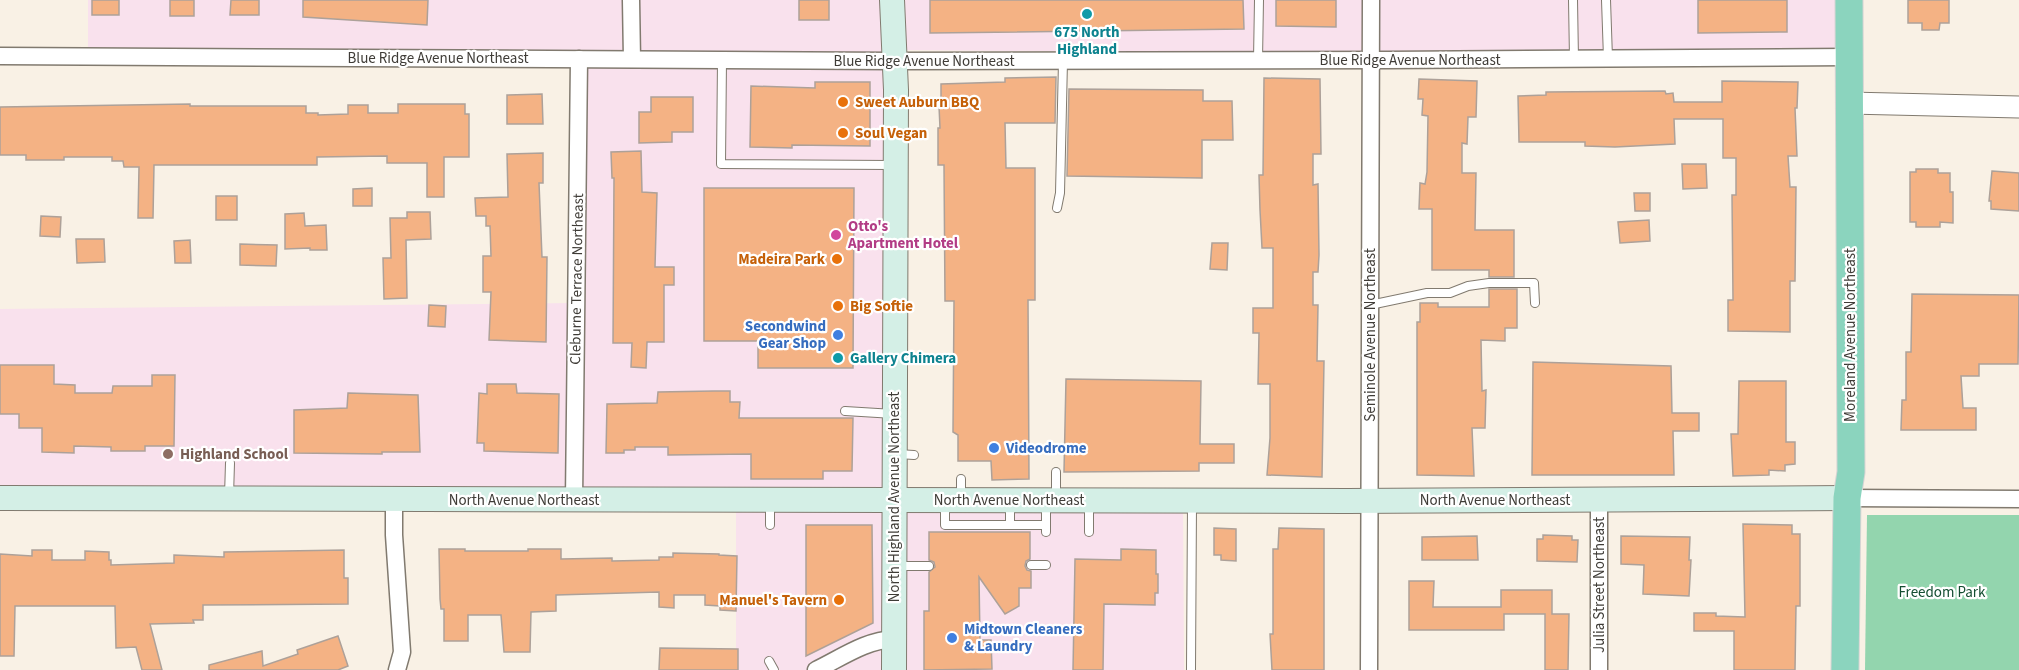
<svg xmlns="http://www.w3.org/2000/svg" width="2019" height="670" viewBox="0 0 2019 670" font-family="'Source Sans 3',sans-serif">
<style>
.commercial{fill:#f9e1ed}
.green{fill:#93d5ae}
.building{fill:#f4b284;stroke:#ada199;stroke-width:1.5}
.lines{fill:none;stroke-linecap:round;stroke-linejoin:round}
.service-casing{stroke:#817a6f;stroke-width:10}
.minor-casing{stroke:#817a6f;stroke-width:19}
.tertiary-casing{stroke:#817a6f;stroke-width:23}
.secondary-casing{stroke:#817a6f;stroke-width:26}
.trunk-casing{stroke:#d5d4d3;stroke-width:29}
.service{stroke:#fff;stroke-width:8}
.minor{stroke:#fff;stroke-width:16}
.tertiary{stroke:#fff;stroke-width:21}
.secondary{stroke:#d4efe6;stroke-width:24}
.trunk{stroke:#8bd4be;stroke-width:27}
.culture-dot{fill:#0f9aa8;stroke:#fff;stroke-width:2}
.food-dot{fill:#e8710a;stroke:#fff;stroke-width:2}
.hotel-dot{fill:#d1479c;stroke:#fff;stroke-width:2}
.shop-dot{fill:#3f7fe0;stroke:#fff;stroke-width:2}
.education-dot{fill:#8d6e63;stroke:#fff;stroke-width:2}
.labels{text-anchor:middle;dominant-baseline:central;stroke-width:4.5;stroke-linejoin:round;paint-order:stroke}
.culture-label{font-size:15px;font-weight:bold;fill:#0d838f;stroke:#fff}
.street-label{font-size:15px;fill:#3f3c37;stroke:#fff}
.food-label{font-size:15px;font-weight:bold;fill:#c56008;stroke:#fff;text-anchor:start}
.hotel-label{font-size:15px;font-weight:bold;fill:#b23c85;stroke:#fff;text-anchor:start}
.shop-label{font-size:15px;font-weight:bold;fill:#366cbe;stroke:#fff;text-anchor:start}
.education-label{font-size:15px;font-weight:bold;fill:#785e54;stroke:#fff;text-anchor:start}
.park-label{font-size:15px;fill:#144e32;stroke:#fff}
</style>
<rect width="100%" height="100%" fill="#f9f1e5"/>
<polygon class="commercial" points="88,0 1849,0 1848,57 899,50 905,499 1183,500 1184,670 736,670 736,505 0,496 0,309 574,303 574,62 88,57"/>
<polygon class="green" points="1867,515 2019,515 2019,670 1865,670"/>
<g class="building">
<rect x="92" y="0" width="27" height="15"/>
<rect x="170" y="0" width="24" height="16"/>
<polygon points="231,0 259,0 259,15 230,15"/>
<polygon points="303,0 428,0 427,25 303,17"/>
<rect x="799" y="0" width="30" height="20"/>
<polygon points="930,0 1243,0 1244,29 930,33"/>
<polygon points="1276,0 1336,0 1336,27 1276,26"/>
<polygon points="1698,0 1787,0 1787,32 1698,33"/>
<polygon points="1908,0 1949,0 1949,23 1940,23 1939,30 1922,30 1922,23 1908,23"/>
<polygon points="1056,77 1055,123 1005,123 1006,168 1035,168 1035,300 1028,300 1029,479 992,480 991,461 958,461 958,435 953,432 954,301 945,301 944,165 938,165 938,128 940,128 939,106 941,106 941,84 1005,82 1005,78"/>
<polygon points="1264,78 1320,79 1321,154 1313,154 1313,185 1318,184 1319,255 1318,272 1313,272 1313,305 1318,305 1317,361 1324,361 1322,477 1267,475 1270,438 1270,384 1258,384 1259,333 1253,333 1253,308 1273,308 1273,248 1262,248 1260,210 1259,175 1263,175"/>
<polygon points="1419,79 1477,81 1476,117 1468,117 1467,144 1462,143 1462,173 1476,173 1475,230 1514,230 1514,277 1489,277 1489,270 1432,270 1432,209 1419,209 1420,183 1425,184 1427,172 1428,116 1422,115 1423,99 1418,99"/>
<polygon points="1722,81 1798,82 1797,108 1795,108 1797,156 1788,156 1790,187 1796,187 1795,281 1790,281 1790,332 1728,331 1728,300 1733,300 1732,195 1736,195 1736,158 1723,158 1723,119 1674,119 1675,144 1615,147 1585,146 1585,142 1519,142 1518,96 1546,95 1546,92 1665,91 1666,94 1673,93 1674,102 1722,102"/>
<polygon points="815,82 870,82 870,146 792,145 792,148 750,147 751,86 815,88"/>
<polygon points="1069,89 1203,90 1203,101 1232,101 1233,140 1202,140 1202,178 1067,176"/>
<polygon points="542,94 543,124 507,124 507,95"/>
<polygon points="651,97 693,97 693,132 672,132 672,142 639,143 639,112 651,112"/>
<polygon points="190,104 190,106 306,106 306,113 318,113 318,115 348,114 348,105 368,105 368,113 398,113 398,104 465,104 465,114 469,114 469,157 444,157 444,197 427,197 427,163 387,163 387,156 317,157 317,165 154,165 153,218 138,218 139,167 124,167 123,161 112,161 112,157 64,157 64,160 26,160 26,155 0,155 0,107"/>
<polygon points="641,151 642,192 657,193 655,267 674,267 674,285 664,285 664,342 647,342 646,368 631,367 632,343 613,343 614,178 612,178 611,152"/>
<polygon points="543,153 543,183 539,183 542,257 547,257 546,342 489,340 491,292 483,292 483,256 491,256 490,226 486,226 486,216 476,216 475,198 508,197 507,154"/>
<polygon points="1682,164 1706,164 1707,188 1683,189"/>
<polygon points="1916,169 1938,169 1938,173 1950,173 1950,192 1953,192 1953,223 1940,222 1940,227 1916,227 1916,222 1910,222 1910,172 1916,172"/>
<polygon points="1992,171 2019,173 2019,211 1991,209 1991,201 1989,201"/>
<polygon points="372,188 372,206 353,206 353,189"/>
<polygon points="704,188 854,188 853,368 758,368 758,341 704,341"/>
<polygon points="1634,193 1650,193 1650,211 1635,211"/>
<rect x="216" y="196" width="21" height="24"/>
<polygon points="407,212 430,212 431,239 406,240 407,298 384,299 383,258 391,258 390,218 407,218"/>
<polygon points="304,213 305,226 326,225 327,250 310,250 310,248 285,249 285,214"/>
<polygon points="41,216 61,217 60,237 40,236"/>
<polygon points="1649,220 1650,241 1620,243 1618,222"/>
<polygon points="76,239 104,239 105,262 77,263"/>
<polygon points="190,240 191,263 175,263 174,241"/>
<polygon points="1212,243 1228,243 1227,270 1210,269"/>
<polygon points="240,244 277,245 276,266 240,265"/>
<polygon points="1489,289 1517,289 1517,328 1505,328 1505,341 1481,340 1482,391 1486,390 1485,428 1472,428 1474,476 1417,475 1417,322 1420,322 1420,303 1438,303 1438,307 1489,307"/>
<polygon points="1912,294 2019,295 2018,364 1979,364 1979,376 1961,376 1963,408 1976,408 1976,430 1901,430 1902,400 1906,400 1906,352 1911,352"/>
<polygon points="429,305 446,306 445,327 428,326"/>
<polygon points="1533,362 1671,366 1672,413 1699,413 1699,431 1673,431 1674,475 1532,475"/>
<polygon points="0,365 54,365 54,384 75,385 75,393 112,393 113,386 152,386 152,375 175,375 174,446 145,446 145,451 111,451 111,447 74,446 74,453 42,452 42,428 19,428 19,414 0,414"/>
<polygon points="1066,379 1201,381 1200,444 1234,444 1234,463 1199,463 1199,471 1064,472"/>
<polygon points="1739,381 1786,381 1786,442 1795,442 1795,464 1785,465 1785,471 1769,470 1769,475 1733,476 1731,434 1738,434"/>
<polygon points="487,384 516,384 517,393 559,394 558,453 484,451 484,443 477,443 479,393 487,394"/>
<polygon points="714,391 730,391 730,402 740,402 739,418 853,418 852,471 823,471 823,479 751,479 751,454 668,455 668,447 635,447 635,450 624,450 624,453 606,453 607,404 657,403 658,392"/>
<polygon points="348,393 418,395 420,452 382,452 382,454 294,453 294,410 347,408"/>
<polygon points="1743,524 1792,525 1792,534 1800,534 1800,606 1796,606 1795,670 1734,670 1734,631 1694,631 1694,613 1716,613 1716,616 1745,617"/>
<polygon points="806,525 872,525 873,623 806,656"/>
<polygon points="1214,528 1236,529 1236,561 1221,560 1221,555 1214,555"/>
<polygon points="1279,528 1324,529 1324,670 1272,670 1270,634 1273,634 1273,549 1278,549"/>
<polygon points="929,532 1030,532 1030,559 1026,561 1025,566 1027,570 1031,571 1031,588 1019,588 1019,606 1005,614 979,577 980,640 991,640 992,669 924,670 924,611 929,611 929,572 935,567 934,562 929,560"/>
<polygon points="1543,535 1572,536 1572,540 1578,540 1577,562 1537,561 1537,539 1543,539"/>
<polygon points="1477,536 1478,560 1422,560 1422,537"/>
<polygon points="1621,536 1690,537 1689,560 1691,560 1689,596 1643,594 1644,565 1621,564"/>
<polygon points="439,549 465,549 465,551 528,551 528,549 561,549 561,559 612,558 612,561 659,560 659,557 673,557 673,553 719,554 719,555 737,556 736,611 720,610 720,606 705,605 705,595 674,595 674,608 659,607 659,592 556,595 556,611 531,612 530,652 504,652 501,615 468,615 468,641 444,641 444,609 441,609 440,599"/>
<polygon points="1121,549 1156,550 1156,574 1158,574 1158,593 1155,593 1155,605 1104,604 1103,670 1073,670 1075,559 1121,560"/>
<polygon points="32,550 52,550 52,560 85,560 85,551 109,552 109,560 111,560 111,565 174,563 174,555 224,557 224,552 344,550 344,578 348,578 348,604 203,605 203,620 193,620 194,623 150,624 162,670 142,670 136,647 116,648 115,606 15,606 14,656 0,656 0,554 32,556"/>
<polygon points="1409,581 1434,581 1433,607 1501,607 1501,590 1552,590 1552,614 1569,614 1568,670 1545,670 1545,614 1504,614 1504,630 1409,630"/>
<polygon points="338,636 348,666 338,670 209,670 209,665 262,651 263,666 298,654 297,650"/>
<polygon points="660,648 738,649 738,670 659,670"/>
</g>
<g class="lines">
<defs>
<g id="service">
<polyline points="1573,0 1574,59"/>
<polyline points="1606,0 1608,58"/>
<polyline points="722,60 721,164 892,165"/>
<polyline points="1258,60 1259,0"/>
<polyline points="1057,208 1060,193 1063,61"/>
<polyline points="1370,305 1427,293 1450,293 1468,286 1489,283 1534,283 1535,303"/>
<polyline points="845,411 894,414"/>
<polyline points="898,454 914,455"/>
<polyline points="961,479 961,499"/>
<polyline points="229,496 230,463"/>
<polyline points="1056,499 1056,472"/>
<polyline points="945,503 945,525 1010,525 1010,502"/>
<polyline points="770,525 770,501"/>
<polyline points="1010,525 1046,525"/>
<polyline points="1046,532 1046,502"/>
<polyline points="1089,532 1089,504"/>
<polyline points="1031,565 1046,565"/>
<polyline points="897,566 929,566"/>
<polyline points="769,661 774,670"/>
<polyline points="1191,670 1192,504"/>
</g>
<g id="minor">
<polyline points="631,0 632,59"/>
<polyline points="0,56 895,61 1388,60 1848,57"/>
<polyline points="1847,498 2019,499"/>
<polyline points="394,499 394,535 402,652 397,670"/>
<polyline points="574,500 579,59"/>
<path d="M 816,670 C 841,658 866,640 894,639"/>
<polyline points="1369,670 1371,0"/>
<polyline points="1599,670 1599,499"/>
</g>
<polyline id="tertiary" points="1849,103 2019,107"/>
<g id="secondary">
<polyline points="892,0 896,90 894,670"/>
<polyline points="0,498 1347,501 1847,498"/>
</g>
<polyline id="trunk" points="1845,670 1847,498 1851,472 1849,0"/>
</defs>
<use href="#service" class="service-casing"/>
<use href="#minor" class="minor-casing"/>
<use href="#tertiary" class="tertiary-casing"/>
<use href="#secondary" class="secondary-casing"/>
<use href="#trunk" class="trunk-casing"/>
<use href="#service" class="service"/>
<use href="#minor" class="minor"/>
<use href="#tertiary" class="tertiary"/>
<use href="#secondary" class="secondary"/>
<use href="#trunk" class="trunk"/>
</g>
<g class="culture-dot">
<circle cx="1087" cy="14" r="6"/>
<circle cx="838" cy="358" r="6"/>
</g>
<g class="food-dot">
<circle cx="843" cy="102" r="6"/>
<circle cx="843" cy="133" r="6"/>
<circle cx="837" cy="259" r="6"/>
<circle cx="838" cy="306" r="6"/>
<circle cx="839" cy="600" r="6"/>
</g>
<circle class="hotel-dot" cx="836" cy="235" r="6"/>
<g class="shop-dot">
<circle cx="838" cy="335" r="6"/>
<circle cx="994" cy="448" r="6"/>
<circle cx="952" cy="638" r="6"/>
</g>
<circle class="education-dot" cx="168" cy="454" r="6"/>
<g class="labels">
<g class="culture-label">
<text x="1087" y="32">675 North<tspan x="1087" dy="17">Highland</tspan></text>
<text x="850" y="358" text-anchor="start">Gallery Chimera</text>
</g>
<g class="street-label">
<text x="438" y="58">Blue Ridge Avenue Northeast</text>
<text x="1410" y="60">Blue Ridge Avenue Northeast</text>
<text x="924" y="61">Blue Ridge Avenue Northeast</text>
<text transform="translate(577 279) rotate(-89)">Cleburne Terrace Northeast</text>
<text transform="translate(1370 335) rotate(-90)">Seminole Avenue Northeast</text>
<text transform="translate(1850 335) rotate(-90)">Moreland Avenue Northeast</text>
<text transform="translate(894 497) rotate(-90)">North Highland Avenue Northeast</text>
<text x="524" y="500">North Avenue Northeast</text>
<text x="1009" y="500">North Avenue Northeast</text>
<text x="1495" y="500">North Avenue Northeast</text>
<text transform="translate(1599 585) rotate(-90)">Julia Street Northeast</text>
</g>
<g class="food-label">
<text x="855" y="102">Sweet Auburn BBQ</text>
<text x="855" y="133">Soul Vegan</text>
<text x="825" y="259" text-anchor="end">Madeira Park</text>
<text x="850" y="306">Big Softie</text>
<text x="827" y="600" text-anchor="end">Manuel's Tavern</text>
</g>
<g class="hotel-label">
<text x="848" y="226">Otto's<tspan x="848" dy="17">Apartment Hotel</tspan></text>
</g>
<g class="shop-label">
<text x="826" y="326" text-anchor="end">Secondwind<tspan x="826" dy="17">Gear Shop</tspan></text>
<text x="1006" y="448">Videodrome</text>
<text x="964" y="629">Midtown Cleaners<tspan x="964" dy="17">&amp; Laundry</tspan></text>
</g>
<g class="education-label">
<text x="180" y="454">Highland School</text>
</g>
<g class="park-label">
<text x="1942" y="592">Freedom Park</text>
</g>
</g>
</svg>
